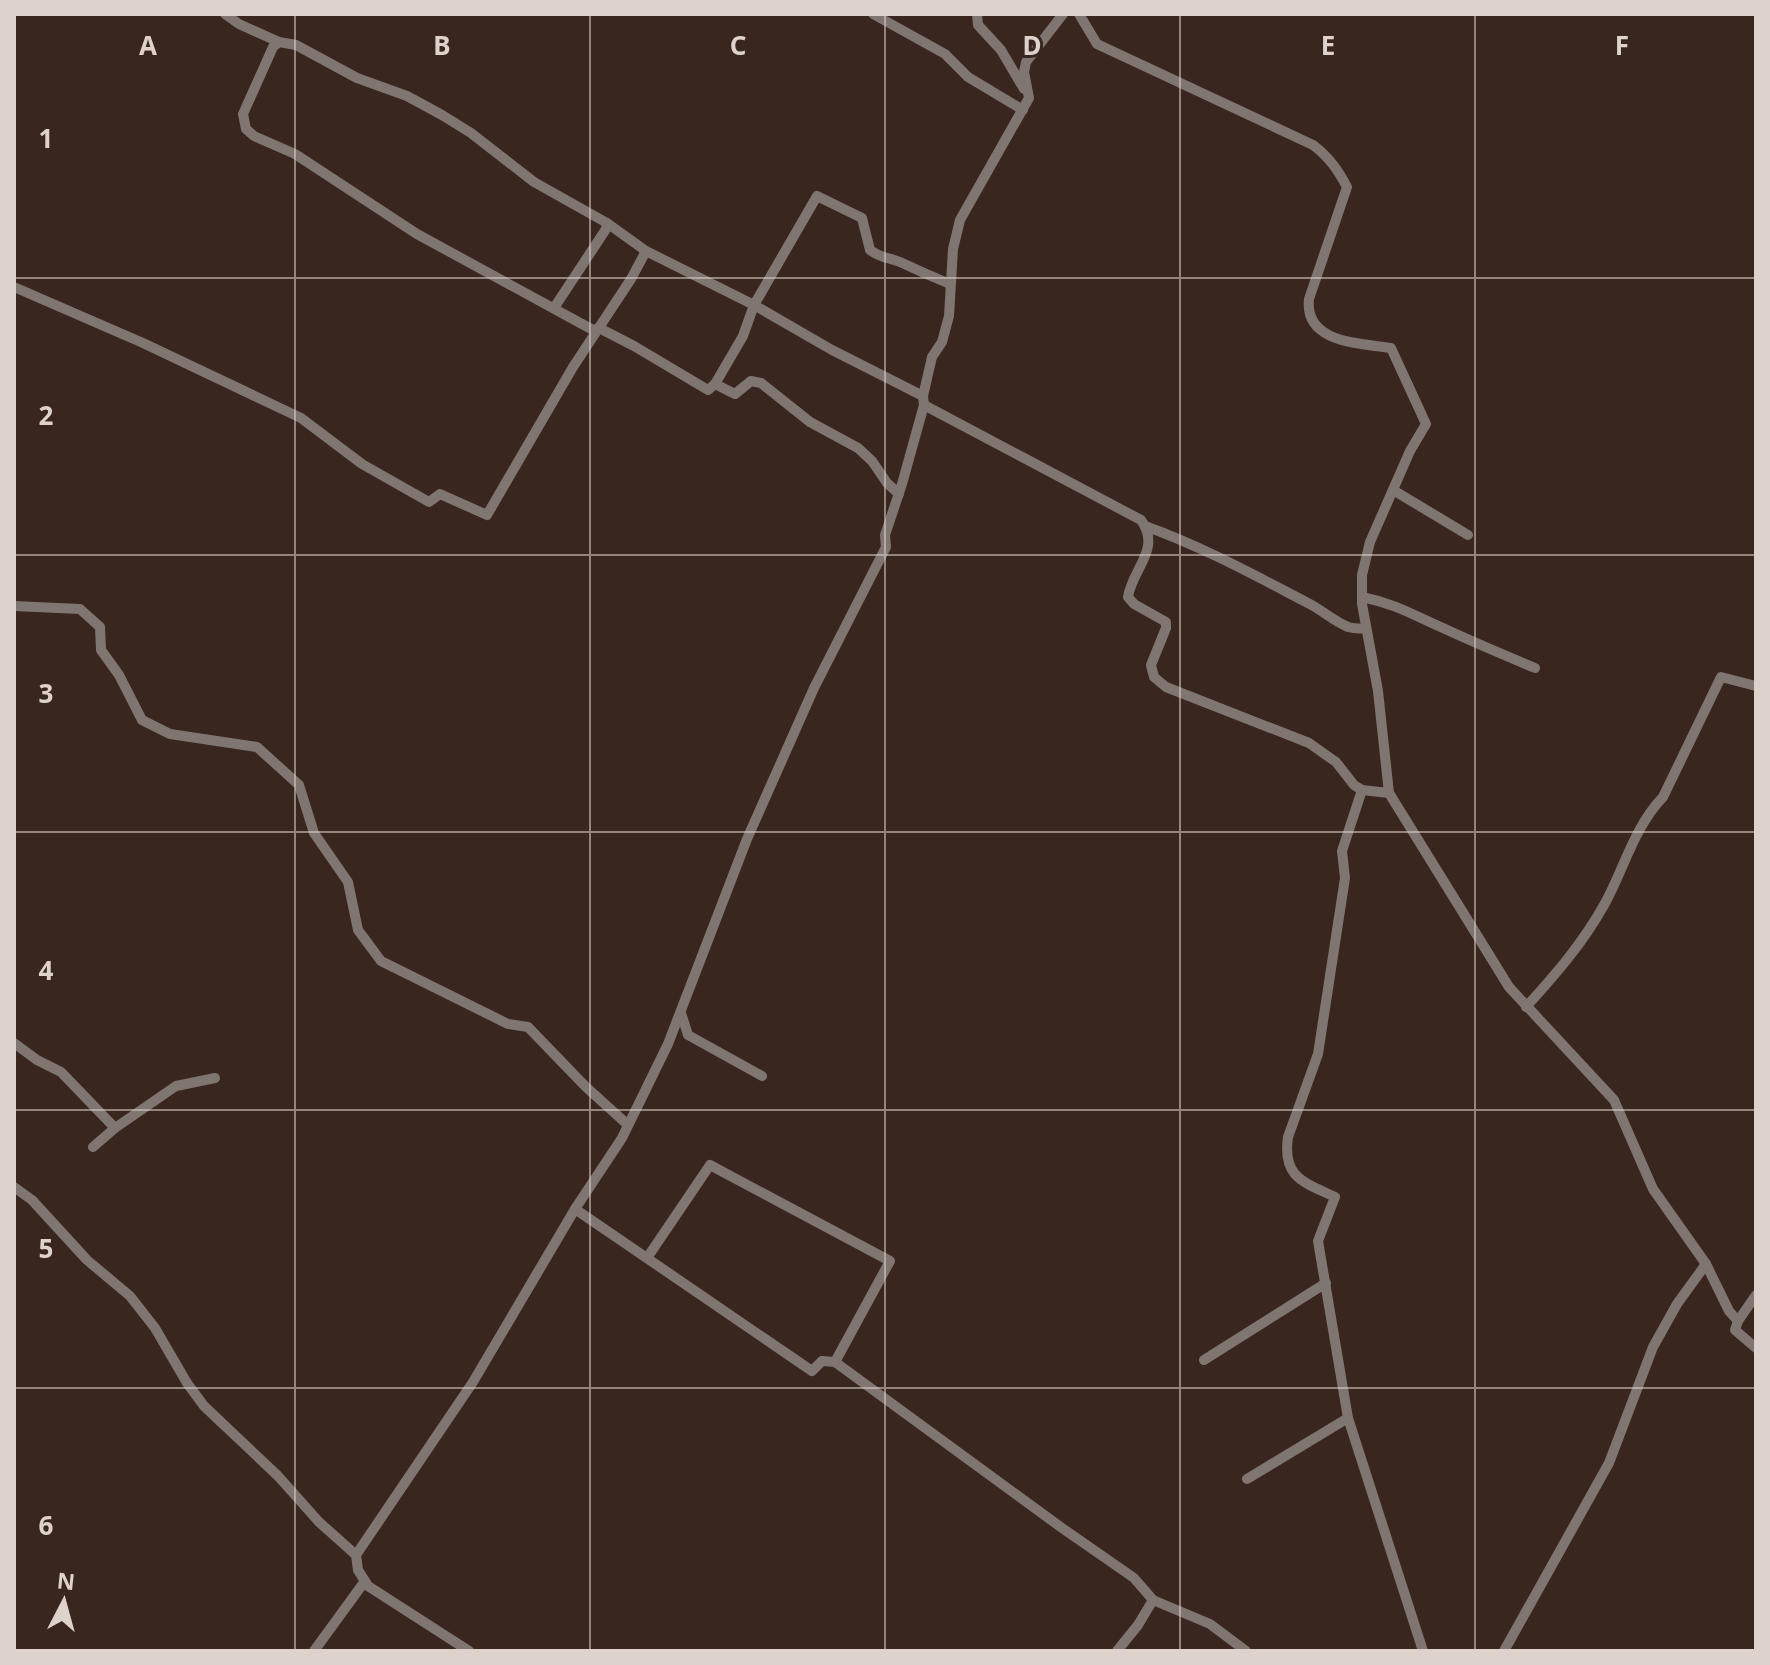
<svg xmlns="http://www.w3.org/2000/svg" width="1770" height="1665" viewBox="0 0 1770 1665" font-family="'Noto Sans',sans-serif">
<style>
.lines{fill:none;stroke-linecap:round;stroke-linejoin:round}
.minor{stroke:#7f7571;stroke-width:10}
.grid{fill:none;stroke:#ded2cc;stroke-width:2;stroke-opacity:0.55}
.grid-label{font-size:26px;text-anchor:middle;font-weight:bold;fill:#ded2cc;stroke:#39261e;stroke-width:6;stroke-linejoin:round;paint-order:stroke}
</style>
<rect width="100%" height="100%" fill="#39261e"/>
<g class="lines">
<g class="minor">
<polyline points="225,14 239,24 279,42 296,45 357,78 407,96 442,115 471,133 534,182 607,223 646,251"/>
<polyline points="873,14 945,54 968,77 1023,110"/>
<polyline points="977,14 978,25 1001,50 1024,89"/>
<path d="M 1079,14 L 1097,44 L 1313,145 C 1329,157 1338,170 1347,187 L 1309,299 C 1304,343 1359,343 1391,348 L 1426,424 L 1410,451 L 1370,542 L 1362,575 L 1362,604 L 1378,691 L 1389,793 L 1509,987 L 1614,1100 L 1653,1189 L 1706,1264 L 1729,1311 L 1738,1321 L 1735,1330 L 1756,1348"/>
<polyline points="279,42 273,47 243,114 246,129 254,136 295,154 417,234 593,330 599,328 634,346 708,390 715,384 735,394 751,381 761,383 810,422 858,448 872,461 887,483 899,494"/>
<path d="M 14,287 L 143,343 L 301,418 L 362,464 L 429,502 L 440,494 L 487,515 L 573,367 L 631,279 L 646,251 L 754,305 L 817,196 L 862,218 L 870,250 C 882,259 888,257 900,262 C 917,270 933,277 950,284"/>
<polyline points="554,308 606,229 607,223"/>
<polyline points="715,384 743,336 754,305 832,350 923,396"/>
<path d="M 924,405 L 1141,520 C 1162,549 1132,569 1128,597 L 1134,604 L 1166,622 L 1166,628 L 1151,665 L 1154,677 L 1166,687 L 1309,743 L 1336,762 L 1354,785 L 1362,790 L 1389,793"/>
<polyline points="1393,490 1468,535"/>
<path d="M 1145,526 C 1201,546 1254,575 1306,602 C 1321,609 1333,621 1348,627 C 1355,629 1360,629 1366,628"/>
<path d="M 1362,597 C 1396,604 1413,615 1443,628 C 1473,642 1504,655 1535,668"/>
<polyline points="14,606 80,609 100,627 101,650 119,675 142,720 170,734 257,747 299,785 314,833 348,882 358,930 381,961 508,1024 528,1027 586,1087 628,1125"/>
<path d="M 1362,790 L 1342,851 L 1345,878 L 1318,1054 L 1288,1137 C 1282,1178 1304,1182 1335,1197 L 1318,1241 L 1348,1418 L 1423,1651"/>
<path d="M 1526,1007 C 1555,975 1583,943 1604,905 C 1624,869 1634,827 1663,797 L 1721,677 L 1756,686"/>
<polyline points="681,1013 688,1035 762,1076"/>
<polyline points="14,1043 37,1060 61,1072 115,1128"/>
<polyline points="93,1147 115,1128 176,1086 215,1078"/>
<polyline points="14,1187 32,1200 87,1260 130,1296 155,1328 187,1383 204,1406 278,1476 319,1522 356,1555 358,1570 368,1586 469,1651"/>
<polyline points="575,1209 812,1371 822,1361 835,1362 1062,1528 1134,1578 1153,1600 1210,1624 1246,1651"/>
<polyline points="647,1258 710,1165 890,1261 835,1362"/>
<polyline points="1738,1321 1756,1295"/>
<polyline points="1204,1360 1326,1283"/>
<polyline points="1247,1479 1348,1418"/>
<polyline points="356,1555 473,1382 575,1209 622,1138 668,1044 747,839 814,688 886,547 885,535 902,484 924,405 923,396 932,357 942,342 949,316 953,249 960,220 1029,98 1024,72 1026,62 1063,14"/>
<polyline points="314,1651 365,1581"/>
<polyline points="1117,1651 1138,1625 1153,1600"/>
<polyline points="1504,1651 1609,1463 1653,1347 1677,1304 1706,1264"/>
</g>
</g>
<path class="grid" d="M 295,14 L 295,1651M 590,14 L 590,1651M 885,14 L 885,1651M 1180,14 L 1180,1651M 1475,14 L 1475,1651M 14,278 L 1756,278M 14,555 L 1756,555M 14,832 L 1756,832M 14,1110 L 1756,1110M 14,1388 L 1756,1388"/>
<g class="grid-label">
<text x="148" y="55">A</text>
<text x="442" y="55">B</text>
<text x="738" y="55">C</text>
<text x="1032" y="55">D</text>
<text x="1328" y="55">E</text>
<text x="1622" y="55">F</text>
<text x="46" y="148">1</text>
<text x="46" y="425">2</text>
<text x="46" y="703">3</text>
<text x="46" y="980">4</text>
<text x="46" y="1258">5</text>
<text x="46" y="1535">6</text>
</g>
<rect width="1770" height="1665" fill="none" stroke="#ded2cc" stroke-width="32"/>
<g transform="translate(64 1601) rotate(6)" stroke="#39261e" stroke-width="6" paint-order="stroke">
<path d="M0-6L14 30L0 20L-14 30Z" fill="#ded2cc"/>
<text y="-12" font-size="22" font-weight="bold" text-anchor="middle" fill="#ded2cc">N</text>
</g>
</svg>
